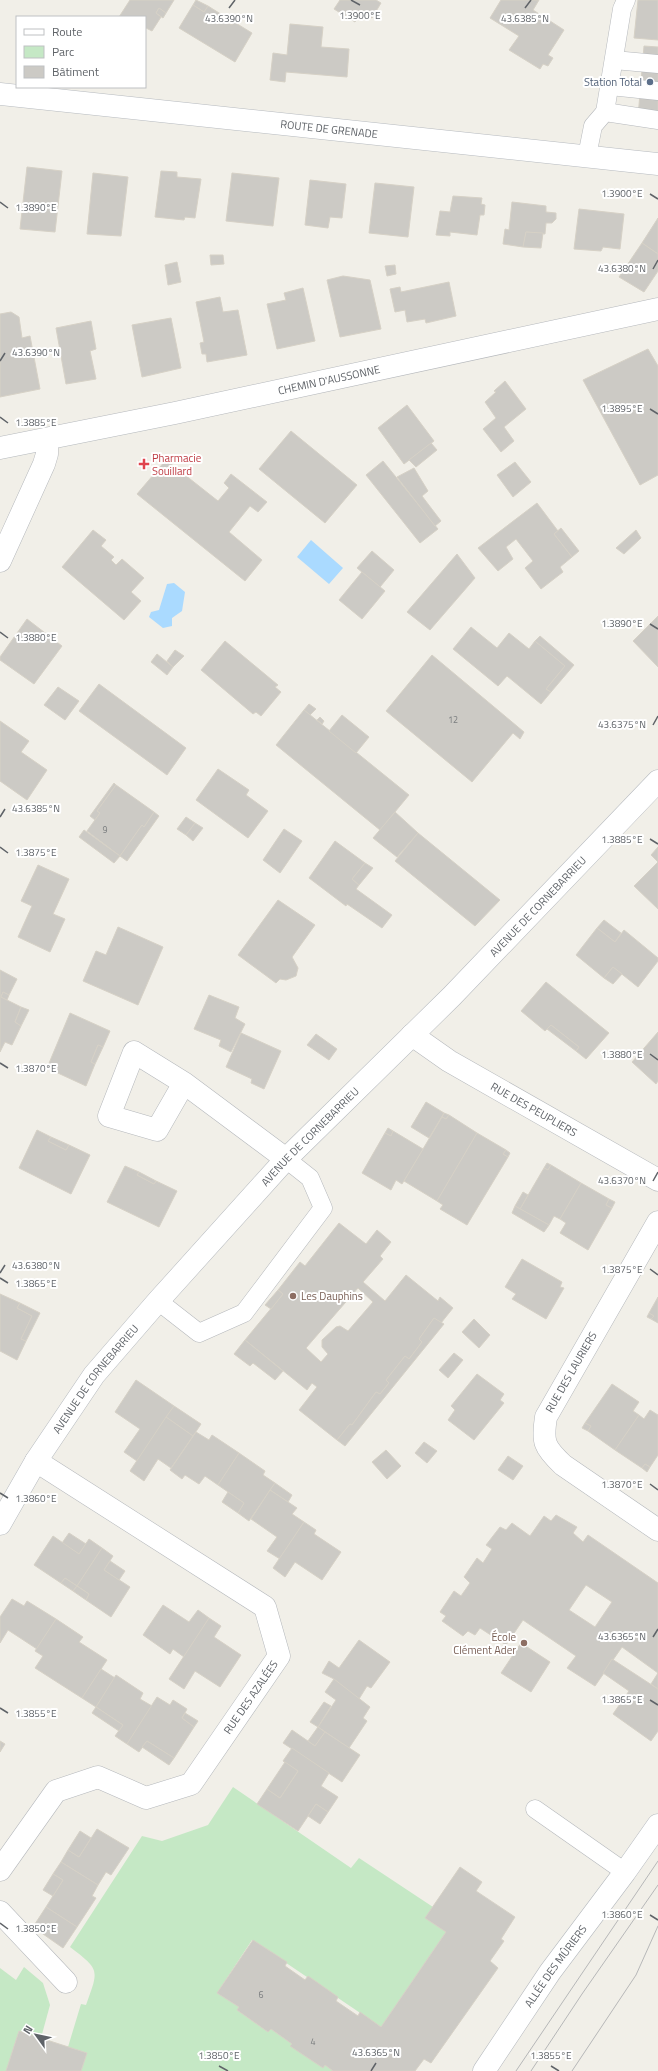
<svg xmlns="http://www.w3.org/2000/svg" width="658" height="2071" viewBox="0 0 658 2071" font-family="'Titillium Web',sans-serif">
<style>
.green{fill:#c5e8c5}
.water{fill:#aadaff}
.building{fill:#cccac5;stroke:#d6d1c6;fill-rule:evenodd}
.lines{fill:none;stroke-linecap:round;stroke-linejoin:round}
.lane-casing{stroke:#b5b8bc;stroke-width:19}
.street-casing{stroke:#b5b8bc;stroke-width:23}
.secondary-casing{stroke:#b6babf;stroke-width:23}
.lane{stroke:#fff;stroke-width:18}
.street{stroke:#fff;stroke-width:22}
.secondary{stroke:#fff;stroke-width:22}
.tram{stroke:#b6b7b8;stroke-width:1}
.ticks{fill:none;stroke:#5f6368;stroke-width:1.5}
.service-dot{fill:#5c6f8a;stroke:#fff;stroke-width:1.5}
.health-dot{fill:#e0444e;stroke:#fff;stroke-width:1.5}
.education-dot{fill:#8d6e63;stroke:#fff;stroke-width:1.5}
.labels{text-anchor:middle;dominant-baseline:central;stroke-width:4;stroke-linejoin:round;paint-order:stroke}
.number-label{font-size:9px;fill:#7a7d7f}
.service-label{font-size:11px;fill:#4e5e75;stroke:#fff;text-anchor:end}
.street-label{font-size:11px;fill:#5f6368;stroke:#fff}
.health-label{font-size:11px;fill:#be3a42;stroke:#fff;text-anchor:start}
.education-label{font-size:11px;fill:#785e54;stroke:#fff;text-anchor:start}
.ticks-label{font-size:10px;text-anchor:middle;fill:#5f6368;stroke:#fff;stroke-width:4;stroke-linejoin:round;paint-order:stroke}
</style>
<rect width="100%" height="100%" fill="#f1efe8"/>
<g class="green">
<path d="M 233,1787 L 351,1868 L 359,1858 L 433,1907 L 425,1918 L 446,1932 L 381,2027 L 252,1940 L 217,1993 L 239,2007 L 237,2010 L 268,2032 L 271,2029 L 292,2044 L 291,2046 L 323,2068 L 325,2065 L 333,2071 L 81,2071 L 87,2053 L 68,2047 L 81,2004 L 86,2005 C 99,1969 100,1970 70,1947 L 142,1836 L 162,1841 L 208,1825 Z"/>
<polygon points="24,1967 43,1983 50,2005 41,2038 19,2031 6,2071 0,2071 0,1968 16,1980"/>
</g>
<g class="water">
<polygon points="311,540 343,568 329,584 297,557"/>
<polygon points="174,583 185,592 182,611 172,618 172,626 163,628 149,617 151,612 159,610 167,584"/>
</g>
<g class="building">
<polygon points="130,0 174,0 166,13 159,8 156,13 161,17 152,31 146,28 145,29 145,17 119,17"/>
<polygon points="196,0 208,6 204,12 193,5"/>
<polygon points="340,0 376,0 381,3 372,18 361,11 355,22 334,9"/>
<polygon points="501,0 539,0 533,10 564,30 548,55 553,58 548,66 543,64 540,69 509,50 519,36 490,18"/>
<polygon points="638,0 658,0 658,40 634,38"/>
<polygon points="193,5 204,12 208,6 227,18 225,21 232,25 234,22 252,33 235,62 179,28"/>
<polygon points="159,8 166,13 163,18 156,13"/>
<polygon points="227,18 234,22 232,25 225,21"/>
<polygon points="290,24 323,27 321,47 349,49 347,77 286,72 285,82 270,80 273,53 287,55"/>
<polygon points="644,46 658,47 658,119 638,117"/>
<polygon points="27,167 62,171 55,232 20,229"/>
<polygon points="161,171 177,172 177,177 201,179 195,218 185,217 184,220 155,217"/>
<polygon points="93,173 128,177 121,236 87,234"/>
<polygon points="232,173 279,178 273,226 226,221"/>
<polygon points="310,180 346,184 342,218 330,217 328,228 305,225"/>
<polygon points="375,183 414,187 408,237 369,233"/>
<polygon points="453,196 482,198 481,204 485,205 484,215 480,215 477,235 450,232 450,236 436,235 440,211 450,212"/>
<polygon points="512,202 546,206 546,212 556,213 556,219 552,223 546,223 545,234 526,232 523,247 503,244 505,229 509,230"/>
<polygon points="579,209 624,214 620,249 603,247 601,251 574,249"/>
<polygon points="658,218 658,254 642,243"/>
<polygon points="526,232 543,233 541,248 523,247"/>
<polygon points="642,243 658,254 658,271 644,292 619,277"/>
<polygon points="210,255 223,255 224,264 211,265"/>
<polygon points="177,262 181,282 168,285 165,265"/>
<polygon points="395,265 396,274 387,276 385,266"/>
<polygon points="343,276 370,280 381,329 340,337 327,280"/>
<polygon points="449,282 456,316 426,323 425,319 407,322 405,310 395,312 390,289 400,287 401,292"/>
<polygon points="303,288 315,341 277,349 267,304 286,300 284,293"/>
<polygon points="220,297 223,312 238,310 247,355 207,362 206,354 202,354 200,343 204,342 196,302"/>
<polygon points="11,312 19,317 22,338 30,336 40,389 0,397 0,314"/>
<polygon points="171,318 181,368 142,377 132,325"/>
<polygon points="91,321 96,349 90,351 96,379 66,384 56,328"/>
<polygon points="648,349 658,366 658,475 640,485 583,380"/>
<polygon points="505,381 526,409 504,427 514,441 501,452 483,429 496,418 485,402 496,392 494,391"/>
<polygon points="407,405 434,441 404,464 378,428"/>
<polygon points="291,431 357,485 325,523 259,469"/>
<polygon points="431,443 437,450 416,467 409,460"/>
<polygon points="166,460 218,501 229,488 224,483 231,474 267,502 258,512 250,506 229,532 262,560 245,581 137,494"/>
<polygon points="383,461 438,529 420,543 366,475"/>
<polygon points="515,462 531,482 513,497 497,475"/>
<polygon points="414,468 428,491 422,496 441,521 435,526 397,477"/>
<polygon points="537,503 558,531 554,534 572,557 560,567 563,572 541,589 525,568 533,561 516,539 506,547 513,559 498,571 478,548"/>
<polygon points="561,528 579,551 572,557 554,534"/>
<polygon points="93,530 106,540 101,546 114,557 111,560 116,565 122,559 144,578 131,592 141,601 124,620 62,567"/>
<polygon points="636,530 641,538 624,554 616,548"/>
<polygon points="372,551 394,570 380,587 357,568"/>
<polygon points="457,554 475,578 430,630 407,612"/>
<polygon points="362,572 385,591 362,619 339,600"/>
<polygon points="658,616 658,667 633,641"/>
<polygon points="27,619 62,646 34,684 0,660 0,657"/>
<polygon points="471,627 497,648 509,633 529,649 535,641 565,666 546,689 551,692 541,704 507,676 498,686 453,649"/>
<polygon points="540,636 574,665 551,692 546,689 565,666 535,641"/>
<polygon points="225,641 278,685 275,687 281,692 261,716 256,712 253,714 201,670"/>
<polygon points="175,650 184,656 173,667 167,661"/>
<polygon points="157,654 173,667 167,675 151,662"/>
<polygon points="432,655 524,732 520,739 513,733 472,782 386,711"/>
<polygon points="99,684 186,748 167,775 79,711"/>
<polygon points="58,687 79,701 65,720 44,705"/>
<polygon points="309,704 316,709 310,715 304,710"/>
<polygon points="304,710 409,795 380,830 276,745"/>
<polygon points="342,715 369,737 356,753 329,731"/>
<polygon points="320,717 324,721 322,724 317,720"/>
<polygon points="0,721 29,741 21,752 47,770 27,800 0,781"/>
<polygon points="218,769 249,790 246,795 268,811 248,838 196,800"/>
<polygon points="114,783 116,785 97,811 100,813 95,820 90,816"/>
<polygon points="116,785 154,812 144,827 142,825 120,856 87,831 100,813 97,811"/>
<polygon points="154,812 159,816 127,861 120,856 142,825 144,827"/>
<polygon points="395,812 418,833 397,857 373,838"/>
<polygon points="186,817 195,823 186,835 177,829"/>
<polygon points="195,823 203,828 193,841 186,835"/>
<polygon points="284,829 302,841 280,873 263,860"/>
<polygon points="84,830 120,856 114,863 79,837"/>
<polygon points="418,833 500,900 475,926 395,861"/>
<polygon points="335,841 365,863 352,879 359,885 356,889 392,915 382,928 347,904 346,906 309,878"/>
<polygon points="658,847 658,909 634,886 658,862 651,855"/>
<polygon points="365,863 373,868 359,885 352,879"/>
<polygon points="38,865 69,879 53,914 65,919 50,952 18,937 32,906 21,901"/>
<polygon points="278,900 315,925 292,957 298,968 296,976 286,980 280,979 276,983 238,955"/>
<polygon points="604,920 621,933 615,942 597,928"/>
<polygon points="118,927 163,947 138,1005 83,981 96,951 106,955"/>
<polygon points="597,928 615,942 624,930 658,958 658,961 638,987 613,967 604,978 576,955"/>
<polygon points="613,967 622,974 613,984 604,978"/>
<polygon points="0,970 17,979 9,995 3,992 1,997 21,1007 15,1022 21,1026 12,1045 5,1042 0,1052"/>
<polygon points="546,982 609,1033 586,1059 576,1051 579,1047 551,1025 545,1031 521,1011"/>
<polygon points="3,992 9,995 7,1000 1,997"/>
<polygon points="209,995 239,1007 235,1018 245,1024 231,1052 219,1046 221,1040 194,1029"/>
<polygon points="21,1007 29,1010 21,1026 15,1022"/>
<polygon points="70,1013 110,1031 103,1047 98,1045 91,1062 95,1064 86,1086 47,1068"/>
<polygon points="551,1025 579,1047 576,1051 547,1029"/>
<polygon points="658,1032 658,1081 656,1084 632,1062"/>
<polygon points="241,1033 281,1051 264,1089 251,1083 252,1079 226,1067"/>
<polygon points="316,1034 337,1049 329,1060 307,1045"/>
<polygon points="98,1045 103,1047 95,1064 91,1062"/>
<polygon points="426,1102 444,1113 429,1138 411,1127"/>
<polygon points="444,1113 449,1115 446,1119 442,1117"/>
<polygon points="449,1115 477,1133 437,1201 404,1181 442,1117 446,1119"/>
<polygon points="388,1128 393,1131 391,1136 385,1133"/>
<polygon points="37,1130 51,1137 48,1141 66,1150 69,1145 90,1155 71,1194 19,1168"/>
<polygon points="393,1131 423,1149 402,1184 396,1180 391,1190 362,1173 385,1133 391,1136"/>
<polygon points="477,1133 506,1150 503,1154 508,1157 467,1225 440,1209 443,1205 437,1201"/>
<polygon points="51,1137 69,1145 66,1150 48,1141"/>
<polygon points="506,1150 510,1153 508,1157 503,1154"/>
<polygon points="547,1163 551,1165 548,1170 544,1168"/>
<polygon points="551,1165 581,1183 560,1219 554,1216 549,1225 520,1209 544,1168 548,1170"/>
<polygon points="125,1166 139,1172 137,1175 154,1184 156,1181 177,1191 159,1227 107,1202"/>
<polygon points="139,1172 156,1181 154,1184 137,1175"/>
<polygon points="581,1183 609,1199 606,1205 612,1208 588,1250 560,1233 566,1223 560,1219"/>
<polygon points="523,1192 528,1195 520,1209 515,1206"/>
<polygon points="609,1199 615,1202 612,1208 606,1205"/>
<polygon points="515,1206 549,1225 544,1232 512,1213"/>
<path d="M 339,1223 L 366,1244 L 377,1230 L 391,1242 L 380,1256 L 383,1259 L 363,1282 L 385,1301 L 406,1275 L 438,1301 L 440,1297 L 453,1308 L 441,1323 L 434,1318 L 419,1339 L 422,1342 L 409,1359 L 405,1356 L 386,1380 L 389,1383 L 380,1394 L 376,1392 L 352,1425 L 350,1424 L 337,1440 L 299,1410 L 317,1387 L 312,1383 L 307,1390 L 245,1340 L 283,1294 L 278,1290 L 300,1262 L 305,1266 ZM 358,1288 L 373,1302 L 348,1331 L 340,1326 L 336,1327 L 322,1340 L 322,1347 L 328,1354 L 321,1362 L 306,1348 Z"/>
<polygon points="522,1259 562,1282 560,1287 564,1288 546,1319 512,1299 516,1294 505,1287"/>
<polygon points="278,1290 283,1294 271,1309 265,1305"/>
<polygon points="0,1294 20,1303 17,1308 32,1316 21,1339 26,1341 17,1360 0,1351"/>
<polygon points="658,1297 658,1323 651,1319 654,1316 649,1313"/>
<polygon points="20,1303 40,1313 26,1341 21,1339 32,1316 17,1308"/>
<polygon points="649,1313 654,1316 651,1319 647,1317"/>
<polygon points="434,1318 444,1324 345,1446 337,1440 350,1424 352,1425 376,1392 380,1394 389,1383 386,1380 405,1356 409,1359 422,1342 419,1339"/>
<polygon points="474,1319 490,1335 479,1348 462,1332"/>
<polygon points="245,1340 283,1371 275,1380 253,1363 250,1366 234,1354"/>
<polygon points="454,1353 463,1360 448,1378 439,1370"/>
<polygon points="477,1374 504,1394 500,1400 504,1403 474,1440 448,1420 455,1410 451,1406"/>
<polygon points="136,1380 174,1406 137,1461 124,1452 140,1429 115,1412"/>
<polygon points="612,1384 639,1402 633,1411 639,1415 615,1450 588,1431 591,1426 585,1423"/>
<polygon points="174,1406 201,1424 193,1436 166,1417"/>
<polygon points="650,1410 658,1415 658,1455 650,1467 645,1464 642,1468 615,1450 639,1415 644,1419"/>
<polygon points="166,1417 193,1436 171,1468 158,1459 144,1481 130,1471"/>
<polygon points="585,1423 591,1426 588,1431 582,1428"/>
<polygon points="196,1432 209,1440 212,1435 239,1453 218,1485 205,1476 199,1484 185,1475 182,1479 170,1470"/>
<polygon points="424,1442 437,1451 427,1463 415,1453"/>
<polygon points="386,1450 401,1466 387,1479 372,1462"/>
<polygon points="239,1453 265,1471 263,1475 275,1483 249,1521 238,1513 244,1503 218,1485"/>
<polygon points="508,1456 523,1466 513,1480 498,1470"/>
<polygon points="645,1464 650,1467 647,1472 642,1468"/>
<polygon points="275,1483 292,1495 288,1502 270,1490"/>
<polygon points="270,1490 297,1508 292,1514 304,1522 280,1559 267,1551 277,1537 251,1519"/>
<polygon points="228,1492 244,1503 238,1513 222,1502"/>
<path d="M 556,1515 L 577,1527 L 573,1533 L 583,1542 L 588,1535 L 658,1583 L 658,1689 L 651,1684 L 658,1673 L 622,1647 L 595,1686 L 567,1668 L 576,1656 L 523,1620 L 506,1645 L 480,1628 L 475,1635 L 468,1631 L 463,1636 L 442,1621 L 446,1616 L 440,1612 L 454,1591 L 461,1596 L 470,1583 L 464,1577 L 477,1558 L 483,1563 L 492,1549 L 486,1545 L 500,1527 L 506,1530 L 512,1523 L 530,1536 L 544,1516 L 551,1521 ZM 586,1585 L 612,1602 L 595,1627 L 569,1610 Z"/>
<polygon points="304,1522 316,1530 314,1534 341,1552 322,1580 295,1562 285,1577 273,1568"/>
<polygon points="69,1533 86,1544 79,1554 62,1543"/>
<polygon points="53,1536 79,1554 89,1539 102,1548 77,1586 65,1578 61,1583 34,1565"/>
<polygon points="102,1548 113,1556 104,1570 130,1587 111,1617 86,1600 89,1594 77,1586"/>
<polygon points="110,1561 125,1571 119,1580 104,1570"/>
<polygon points="65,1578 77,1586 73,1591 61,1583"/>
<polygon points="77,1586 89,1594 86,1600 73,1591"/>
<polygon points="12,1599 24,1606 27,1601 56,1619 37,1649 8,1630 0,1643 0,1617"/>
<polygon points="163,1605 189,1622 198,1610 209,1618 184,1657 173,1649 170,1654 143,1635"/>
<polygon points="209,1618 221,1626 214,1637 241,1655 220,1687 195,1671 184,1689 169,1679"/>
<polygon points="56,1619 83,1637 79,1642 107,1660 82,1698 35,1668 43,1656 35,1651"/>
<polygon points="359,1640 390,1662 371,1688 367,1686 359,1699 334,1679 322,1673 329,1661 339,1668"/>
<polygon points="521,1643 550,1662 531,1692 501,1673"/>
<polygon points="612,1659 658,1689 658,1731 651,1741 613,1714 629,1691 603,1673"/>
<polygon points="101,1669 115,1678 96,1707 82,1698"/>
<polygon points="116,1675 143,1693 140,1699 152,1706 127,1744 115,1736 123,1725 96,1707"/>
<polygon points="334,1679 370,1707 363,1718 367,1721 349,1748 318,1727 336,1700 325,1692"/>
<polygon points="157,1697 170,1705 173,1700 187,1709 182,1718 194,1727 174,1758 147,1741 139,1752 127,1744"/>
<polygon points="324,1702 331,1706 318,1727 310,1722"/>
<polygon points="96,1707 123,1725 119,1731 92,1713"/>
<polygon points="185,1713 198,1721 194,1727 182,1718"/>
<polygon points="318,1727 325,1732 315,1746 308,1741"/>
<polygon points="292,1730 315,1746 325,1732 360,1755 342,1782 283,1743"/>
<polygon points="0,1741 5,1744 0,1752"/>
<polygon points="147,1741 174,1758 169,1765 142,1747"/>
<polygon points="292,1748 329,1773 321,1786 338,1797 328,1812 316,1804 298,1831 257,1804 267,1789 280,1798 298,1771 283,1761"/>
<polygon points="285,1762 298,1771 280,1798 267,1789"/>
<polygon points="316,1804 328,1812 320,1824 308,1816"/>
<polygon points="97,1829 129,1848 111,1875 106,1872 98,1885 61,1862 68,1850 79,1857"/>
<polygon points="80,1831 91,1838 79,1857 68,1850"/>
<polygon points="61,1862 98,1885 92,1896 96,1898 77,1927 46,1907 63,1880 53,1874"/>
<polygon points="460,1867 482,1882 476,1891 515,1917 501,1939 504,1941 490,1961 498,1968 431,2063 424,2059 415,2071 333,2071 325,2065 323,2068 290,2046 292,2044 271,2029 268,2032 237,2010 239,2007 217,1993 253,1940 287,1962 285,1966 305,1980 308,1976 338,1997 336,2001 358,2016 360,2012 381,2027 446,1932 425,1918"/>
<polygon points="53,1874 63,1880 53,1896 43,1890"/>
<polygon points="46,1907 77,1927 63,1948 33,1927"/>
<polygon points="19,2031 87,2053 81,2071 6,2071"/>
</g>
<g class="lines">
<defs>
<g id="lane">
<polyline points="614,60 658,64"/>
<polyline points="610,86 658,91"/>
<polyline points="605,112 622,9 626,0"/>
<polyline points="587,156 593,126 605,112 658,120"/>
<polyline points="158,1301 199,1333 244,1313 323,1208 310,1178 286,1159"/>
<polyline points="535,1809 625,1872"/>
</g>
<g id="street">
<path id="s1" d="M 0,448 L 175,413 L 658,309"/>
<polyline points="0,561 44,464 47,454 47,439"/>
<path id="s2" d="M 412,1035 L 449,1061 L 658,1180"/>
<polyline points="184,1083 157,1130 109,1116 134,1052 184,1083 286,1159"/>
<path d="M 658,1222 L 546,1417 C 542,1442 544,1447 563,1465 L 658,1530"/>
<path id="s3" d="M 0,1870 L 56,1791 L 98,1777 L 146,1798 L 191,1784 L 279,1656 L 265,1607 L 36,1461"/>
<polyline points="0,1912 66,1982"/>
</g>
<g id="secondary">
<path id="s4" d="M 0,94 L 658,164"/>
<path id="s5" d="M 0,1524 L 36,1461 L 94,1375 L 158,1301 L 286,1159 L 452,996 L 658,781"/>
<path id="s6" d="M 484,2071 L 550,1972 L 625,1872 L 658,1825"/>
</g>
</defs>
<use href="#lane" class="lane-casing"/>
<use href="#street" class="street-casing"/>
<use href="#secondary" class="secondary-casing"/>
<use href="#lane" class="lane"/>
<use href="#street" class="street"/>
<use href="#secondary" class="secondary"/>
<g class="tram">
<polyline points="516,2071 658,1861"/>
<polyline points="531,2071 582,1994 658,1885"/>
<polyline points="572,2071 636,1975 658,1926"/>
</g>
</g>
<path class="ticks" d="M 351,0 L 360,5M 229,8 L 235,0M 525,8 L 531,0M 650,194 L 658,199M 0,202 L 8,208M 653,269 L 658,260M 0,361 L 5,353M 650,409 L 658,414M 0,417 L 8,423M 650,624 L 658,629M 0,632 L 8,638M 653,725 L 658,716M 0,817 L 5,809M 650,839 L 658,844M 0,847 L 8,853M 650,1054 L 658,1060M 0,1063 L 8,1068M 653,1181 L 658,1172M 650,1269 L 658,1275M 0,1273 L 5,1265M 0,1278 L 8,1283M 650,1484 L 658,1490M 0,1493 L 8,1498M 653,1637 L 658,1629M 650,1700 L 658,1705M 0,1708 L 8,1713M 650,1915 L 658,1920M 0,1923 L 8,1929M 219,2066 L 228,2071M 551,2066 L 559,2071M 371,2071 L 376,2063"/>
<circle class="service-dot" cx="650" cy="82" r="4"/>
<path class="health-dot" d="M142 458h4v4h4v4h-4v4h-4v-4h-4v-4h4z"/>
<g class="education-dot">
<circle cx="293" cy="1296" r="4"/>
<circle cx="524" cy="1643" r="4"/>
</g>
<g class="labels">
<g class="number-label">
<text x="453" y="719">12</text>
<text x="105" y="829">9</text>
<text x="261" y="1994">6</text>
<text x="313" y="2041">4</text>
</g>
<g class="service-label">
<text x="642" y="82">Station Total</text>
</g>
<g class="street-label">
<text stroke="none"><textPath href="#s4" startOffset="331">ROUTE DE GRENADE</textPath></text>
<text stroke="none"><textPath href="#s1" startOffset="336">CHEMIN D'AUSSONNE</textPath></text>
<text stroke="none"><textPath href="#s5" startOffset="822">AVENUE DE CORNEBARRIEU</textPath></text>
<text stroke="none"><textPath href="#s2" startOffset="143">RUE DES PEUPLIERS</textPath></text>
<text stroke="none"><textPath href="#s5" startOffset="498">AVENUE DE CORNEBARRIEU</textPath></text>
<text transform="translate(571 1372) rotate(-60)">RUE DES LAURIERS</text>
<text stroke="none"><textPath href="#s5" startOffset="174">AVENUE DE CORNEBARRIEU</textPath></text>
<text stroke="none"><textPath href="#s3" startOffset="346">RUE DES AZALÉES</textPath></text>
<text stroke="none"><textPath href="#s6" startOffset="127">ALLÉE DES MÛRIERS</textPath></text>
</g>
<g class="health-label">
<text x="152" y="458">Pharmacie<tspan x="152" dy="13">Souillard</tspan></text>
</g>
<g class="education-label">
<text x="301" y="1296">Les Dauphins</text>
<text x="516" y="1637" text-anchor="end">École<tspan x="516" dy="13">Clément Ader</tspan></text>
</g>
</g>
<g class="ticks-label">
<text x="360" y="19">1.3900°E</text>
<text x="229" y="22">43.6390°N</text>
<text x="525" y="22">43.6385°N</text>
<text x="622" y="197">1.3900°E</text>
<text x="36" y="211">1.3890°E</text>
<text x="622" y="272">43.6380°N</text>
<text x="36" y="356">43.6390°N</text>
<text x="622" y="412">1.3895°E</text>
<text x="36" y="426">1.3885°E</text>
<text x="622" y="627">1.3890°E</text>
<text x="36" y="641">1.3880°E</text>
<text x="622" y="728">43.6375°N</text>
<text x="36" y="812">43.6385°N</text>
<text x="622" y="843">1.3885°E</text>
<text x="36" y="856">1.3875°E</text>
<text x="622" y="1058">1.3880°E</text>
<text x="36" y="1072">1.3870°E</text>
<text x="622" y="1184">43.6370°N</text>
<text x="36" y="1269">43.6380°N</text>
<text x="622" y="1273">1.3875°E</text>
<text x="36" y="1287">1.3865°E</text>
<text x="622" y="1488">1.3870°E</text>
<text x="36" y="1502">1.3860°E</text>
<text x="622" y="1640">43.6365°N</text>
<text x="622" y="1703">1.3865°E</text>
<text x="36" y="1717">1.3855°E</text>
<text x="622" y="1918">1.3860°E</text>
<text x="36" y="1932">1.3850°E</text>
<text x="376" y="2056">43.6365°N</text>
<text x="219" y="2059">1.3850°E</text>
<text x="551" y="2059">1.3855°E</text>
</g>
<rect x="16" y="16" width="130" height="72" fill="#ffffff" stroke="#bfc1c3"/>
<rect x="24" y="29" width="20" height="6" fill="#ffffff" stroke="#bfc1c3"/>
<text x="52" y="36" font-size="12" fill="#5f6368">Route</text>
<rect x="24" y="46" width="20" height="12" fill="#c5e8c5" stroke="#bfc1c3"/>
<text x="52" y="56" font-size="12" fill="#5f6368">Parc</text>
<rect x="24" y="66" width="20" height="12" fill="#cccac5" stroke="#bfc1c3"/>
<text x="52" y="76" font-size="12" fill="#5f6368">Bâtiment</text>
<g transform="translate(36 2035) rotate(303)" stroke="#ffffff" stroke-width="3" paint-order="stroke">
<path d="M0-3L7 15L0 10L-7 15Z" fill="#5f6368"/>
<text y="-6" font-size="11" font-weight="bold" text-anchor="middle" fill="#5f6368">N</text>
</g>
</svg>
